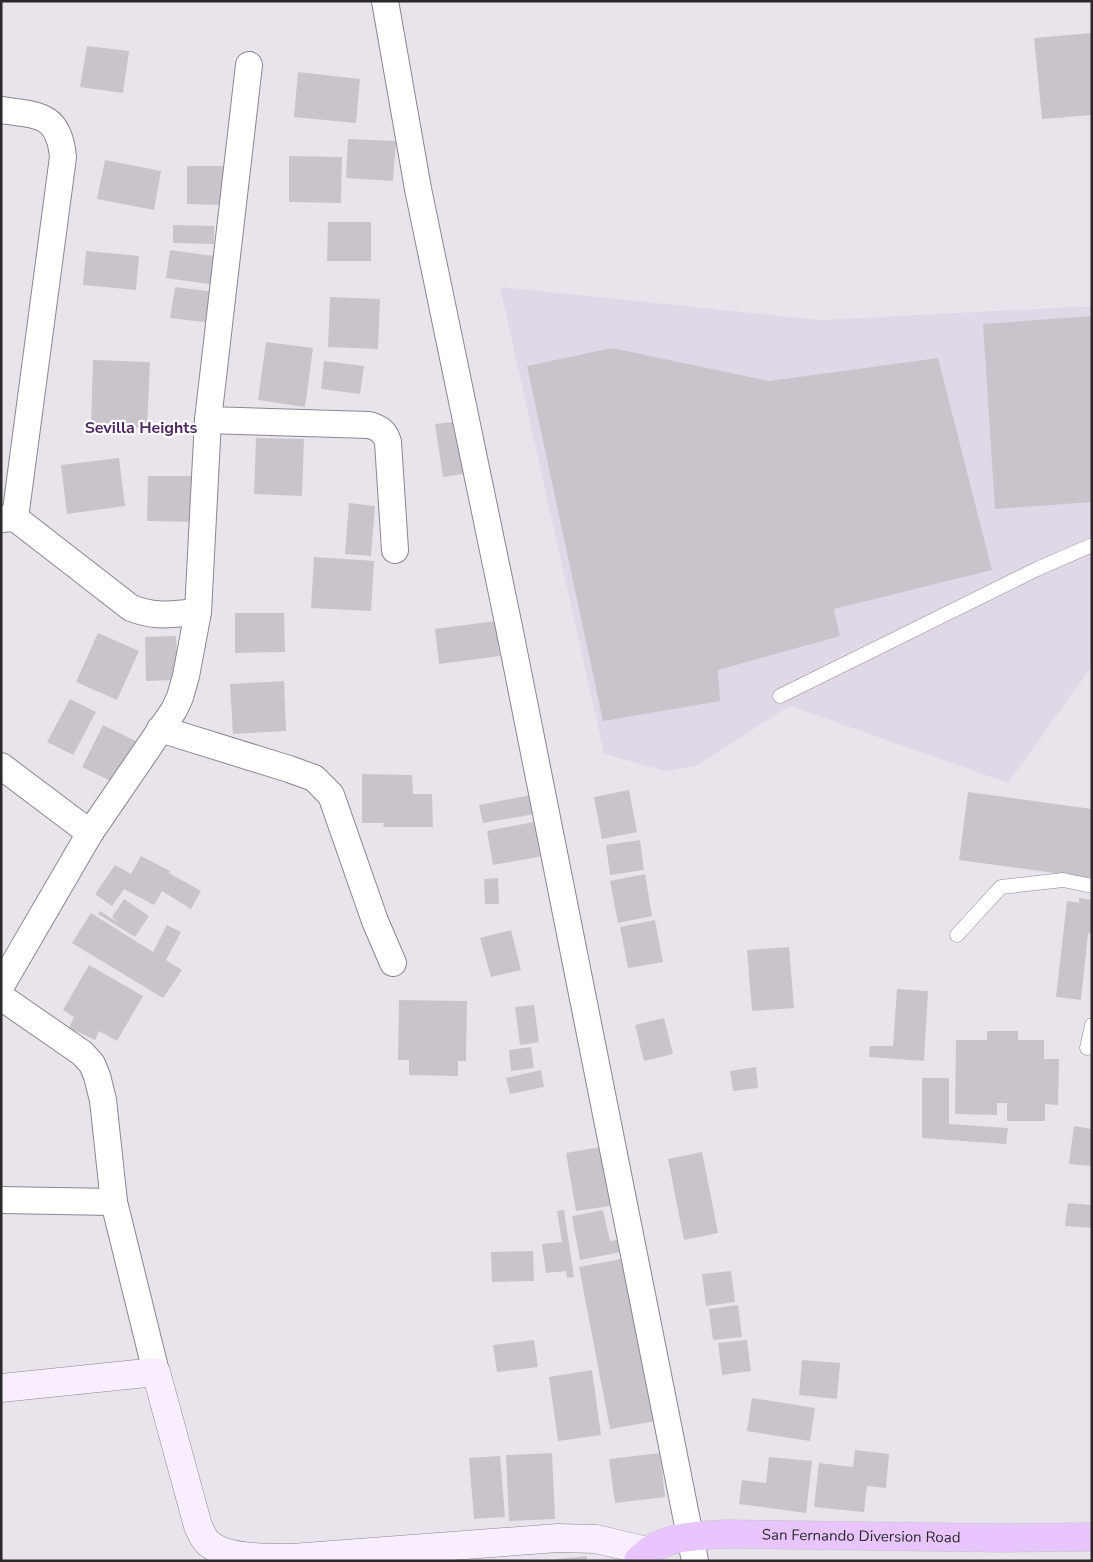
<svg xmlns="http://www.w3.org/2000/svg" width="1093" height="1562" viewBox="0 0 1093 1562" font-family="'Nunito Sans',sans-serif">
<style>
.built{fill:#e1d8e7}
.building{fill:#c9c4cc}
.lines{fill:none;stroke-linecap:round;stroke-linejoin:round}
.lane-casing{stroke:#8b868e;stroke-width:15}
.street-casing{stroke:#8b868e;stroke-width:28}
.secondary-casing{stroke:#8b868e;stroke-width:29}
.highway-casing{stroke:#c3c3c4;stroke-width:29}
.lane{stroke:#fff;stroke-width:14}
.street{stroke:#fff;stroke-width:26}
.secondary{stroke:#f8eefe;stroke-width:28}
.highway{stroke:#e8c5fd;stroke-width:28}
.labels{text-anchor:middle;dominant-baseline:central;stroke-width:4.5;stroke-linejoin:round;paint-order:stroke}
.street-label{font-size:15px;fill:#2a282b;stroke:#fff}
.neighbourhood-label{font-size:16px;font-weight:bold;fill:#4e2961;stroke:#fff}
</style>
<rect width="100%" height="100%" fill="#e9e4ec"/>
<polygon class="built" points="500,287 820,320 1092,306 1092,666 1008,783 790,706 695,766 665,771 604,754"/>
<g class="building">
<polygon points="1092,33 1092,115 1042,119 1034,38"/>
<polygon points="87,46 129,51 123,93 80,87"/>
<polygon points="298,72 360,79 356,123 294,117"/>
<polygon points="348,139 396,141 393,181 346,178"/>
<polygon points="289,156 342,157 341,203 289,202"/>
<polygon points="105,160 161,171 154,210 97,199"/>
<polygon points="187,166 228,166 227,205 187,204"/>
<polygon points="328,222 371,222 371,261 327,261"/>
<polygon points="173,225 214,226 214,244 173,243"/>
<polygon points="170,250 220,257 216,285 166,278"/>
<polygon points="86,251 139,256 136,290 83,285"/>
<polygon points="175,287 216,292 212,323 170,318"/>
<polygon points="330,297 380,299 378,349 328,347"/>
<polygon points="1092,316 1092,502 995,509 983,324"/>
<polygon points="266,342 313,348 305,407 258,400"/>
<polygon points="612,348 769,381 938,358 992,570 834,609 840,636 718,670 720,701 603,721 527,366"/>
<polygon points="93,360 150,362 147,428 91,426"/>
<polygon points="324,361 364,366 360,394 321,389"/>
<polygon points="462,421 469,473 443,477 435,424"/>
<polygon points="256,438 304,439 302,496 254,494"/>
<polygon points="119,458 125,506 67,514 61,465"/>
<polygon points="148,476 196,476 196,522 147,521"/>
<polygon points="349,503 375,506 371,556 345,554"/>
<polygon points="314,557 374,561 371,611 311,608"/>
<polygon points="235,613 284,613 285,652 235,653"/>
<polygon points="495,621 500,656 439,664 435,629"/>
<polygon points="98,633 139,651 117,700 76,682"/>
<polygon points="176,636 178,680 146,681 145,637"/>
<polygon points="284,681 286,731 233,734 230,684"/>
<polygon points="70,699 96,712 73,755 47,742"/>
<polygon points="103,725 142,744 121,786 82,767"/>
<polygon points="362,774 412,775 413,794 432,794 433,827 383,827 384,823 362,823"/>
<polygon points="629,790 637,832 602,839 594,797"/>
<polygon points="968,792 1092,809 1092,878 959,860"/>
<polygon points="531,795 535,814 483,823 479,805"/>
<polygon points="544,820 550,855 493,865 487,831"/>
<polygon points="640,840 644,870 610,875 606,845"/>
<polygon points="141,856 170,871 169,873 201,891 191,909 162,891 154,905 124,889 112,906 95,894 115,865 131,874"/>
<polygon points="645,874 652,916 618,923 610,881"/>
<polygon points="498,878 499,904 485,904 484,879"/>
<polygon points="1079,898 1092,900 1092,934 1088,933 1081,1000 1056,997 1067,901 1079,903"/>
<polygon points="124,899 149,916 135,937 98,914 100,911 122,925 112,917"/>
<polygon points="91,913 153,952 167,925 181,932 166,960 182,970 163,998 72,943"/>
<polygon points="655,920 663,962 628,968 620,927"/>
<polygon points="511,930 521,970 491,977 480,938"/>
<polygon points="789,947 794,1008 752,1011 747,950"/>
<polygon points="89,965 143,996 117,1041 99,1031 95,1040 69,1028 74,1017 63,1010"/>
<polygon points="897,989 928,991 924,1061 869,1057 870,1046 893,1046"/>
<polygon points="399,1000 467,1001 466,1061 458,1061 458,1076 409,1075 409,1060 398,1060"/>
<polygon points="534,1005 539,1042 520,1045 515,1007"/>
<polygon points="664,1018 673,1054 644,1061 635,1025"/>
<polygon points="987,1031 1018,1031 1018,1040 1044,1040 1044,1059 1059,1059 1058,1105 1045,1104 1045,1121 1007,1121 1007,1103 997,1103 997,1115 955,1114 956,1040 987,1040"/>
<polygon points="531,1047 534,1068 511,1071 509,1050"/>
<polygon points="756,1067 758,1088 733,1091 730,1071"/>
<polygon points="541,1070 544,1087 510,1094 506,1078"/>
<polygon points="922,1078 949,1078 949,1124 1008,1128 1006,1144 922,1138"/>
<polygon points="1074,1126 1092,1129 1092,1166 1069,1164"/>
<polygon points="600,1147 610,1206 576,1211 566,1153"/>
<polygon points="702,1152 718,1233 684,1240 668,1159"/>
<polygon points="1068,1203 1092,1205 1092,1228 1065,1226"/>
<polygon points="564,1210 574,1277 567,1278 566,1271 546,1273 542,1244 562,1242 557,1211"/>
<polygon points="603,1210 610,1241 623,1239 626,1251 580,1260 572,1216"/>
<polygon points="533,1251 534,1281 492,1282 491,1252"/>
<polygon points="626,1258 656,1421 610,1429 579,1267"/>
<polygon points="731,1271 735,1302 706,1306 702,1274"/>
<polygon points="738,1305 742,1337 713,1340 709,1309"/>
<polygon points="534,1340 538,1367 497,1372 493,1345"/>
<polygon points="747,1340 751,1371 722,1375 718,1343"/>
<polygon points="802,1360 840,1363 837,1399 799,1395"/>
<polygon points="592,1370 601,1435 558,1441 549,1377"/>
<polygon points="752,1398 815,1408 810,1441 747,1431"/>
<polygon points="855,1450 889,1454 886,1488 867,1486 864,1512 814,1507 819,1463 853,1467"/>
<polygon points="552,1453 555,1519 509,1521 506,1455"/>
<polygon points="660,1453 665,1497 615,1503 609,1459"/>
<polygon points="500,1456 505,1517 474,1519 469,1458"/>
<polygon points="769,1457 812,1461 806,1513 739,1504 742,1480 766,1483"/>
<polygon points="587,1556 587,1561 557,1561 557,1559"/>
</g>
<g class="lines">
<defs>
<g id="lane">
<polyline points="780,696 1037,569 1092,545"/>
<polyline points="957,935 1001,887 1063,880 1092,886"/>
<polyline points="1087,1048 1092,1025"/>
</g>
<g id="street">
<polyline points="385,1 418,189 509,627 695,1561"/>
<path d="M 1,110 C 39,115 59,114 63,157 L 15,518"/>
<path d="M 208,420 L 369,425 C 380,428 385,432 388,442 L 395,550"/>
<path d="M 1,519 L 15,518 L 131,608 C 157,618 171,614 198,612"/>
<polyline points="160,729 289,769 314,778 331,795 375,921 393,963"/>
<polyline points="1,766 90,833"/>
<polyline points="1,986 90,833 174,710 180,697 186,676 198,612 208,420 249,65"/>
<polyline points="1,997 82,1053 92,1064 97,1076 103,1100 114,1202 156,1372"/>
<polyline points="1,1200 114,1202"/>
</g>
<path id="secondary" d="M 1,1388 L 156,1372 L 198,1526 C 201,1532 204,1541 211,1545 C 228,1559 270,1558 292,1558 L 558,1538 L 596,1539 L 647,1551"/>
<g id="highway">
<path id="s1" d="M 638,1561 C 660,1536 692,1536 724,1534 L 1003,1538 L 1092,1537"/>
</g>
</defs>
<use href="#lane" class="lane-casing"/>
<use href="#street" class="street-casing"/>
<use href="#secondary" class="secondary-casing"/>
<use href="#highway" class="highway-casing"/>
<use href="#lane" class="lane"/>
<use href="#street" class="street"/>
<use href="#secondary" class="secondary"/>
<use href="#highway" class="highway"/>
</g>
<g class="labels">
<g class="street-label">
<text stroke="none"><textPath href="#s1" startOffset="230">San Fernando Diversion Road</textPath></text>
</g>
<g class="neighbourhood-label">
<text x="141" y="428">Sevilla Heights</text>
</g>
</g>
<rect width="1093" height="1562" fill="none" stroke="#2a282b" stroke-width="5"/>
</svg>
